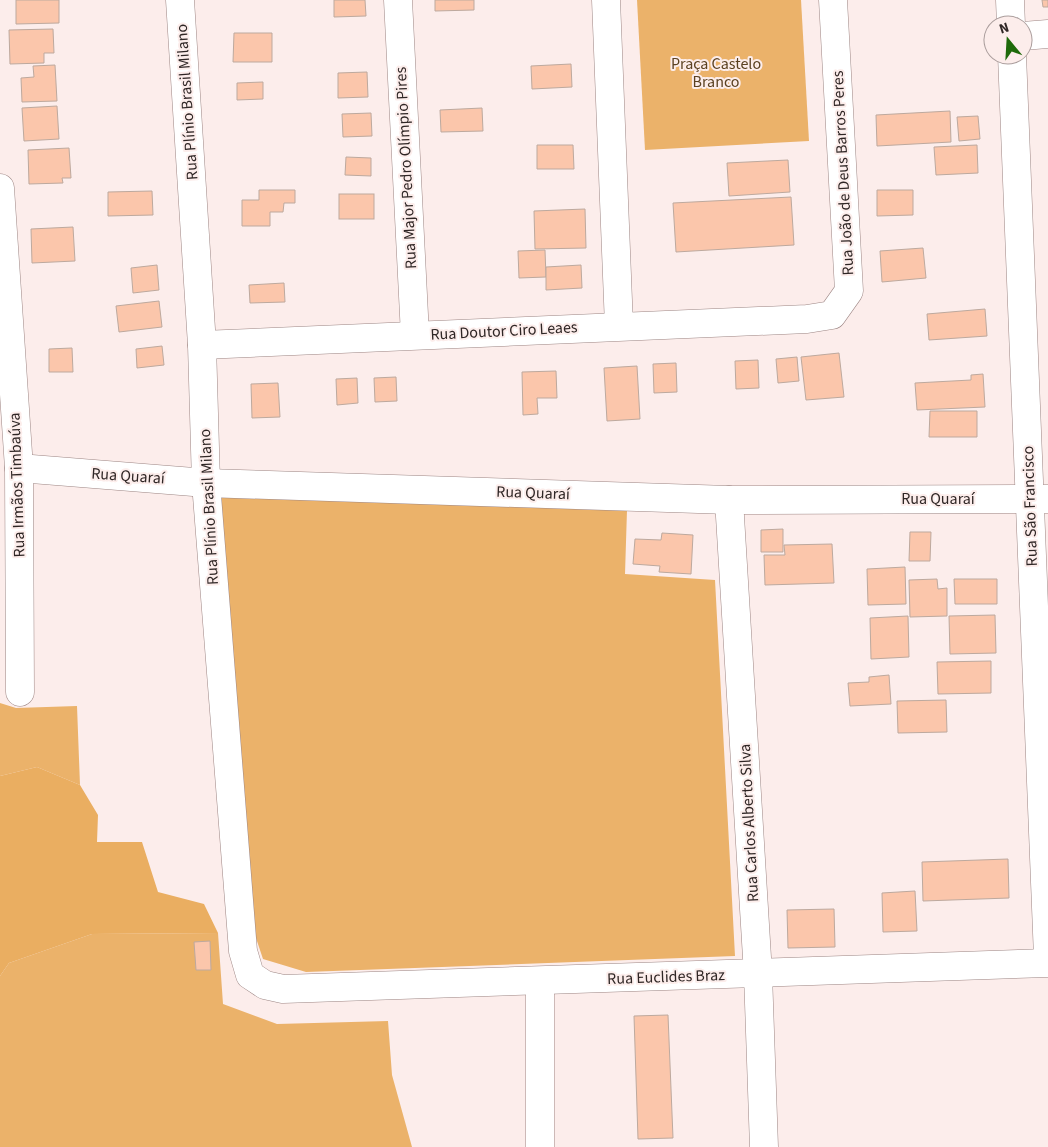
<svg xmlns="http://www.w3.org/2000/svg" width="1048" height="1147" viewBox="0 0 1048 1147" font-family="'Source Sans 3',sans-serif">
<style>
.green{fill:#ebb26a}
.forest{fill:#eaae61}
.building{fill:#fbc6ab;stroke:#bda99e}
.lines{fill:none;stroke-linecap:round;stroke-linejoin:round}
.minor-casing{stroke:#9d8684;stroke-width:29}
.minor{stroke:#fff;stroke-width:28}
.labels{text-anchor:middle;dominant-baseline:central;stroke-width:4;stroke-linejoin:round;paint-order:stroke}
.park-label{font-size:16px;fill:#5b4121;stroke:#fcedeb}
.street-label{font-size:16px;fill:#2f2625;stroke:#fcedeb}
</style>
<rect width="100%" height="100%" fill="#fcedeb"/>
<g class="green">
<polygon points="637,0 801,0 809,141 645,150"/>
<polygon points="219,496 627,510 625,574 715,580 735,956 306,972 263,959 249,917"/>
<polygon points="0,703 16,708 77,706 80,785 37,767 0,776"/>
<polygon points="218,933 223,1004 277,1024 388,1021 392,1075 412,1147 0,1147 0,976 9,963 92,934"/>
</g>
<polygon class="forest" points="37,767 80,785 98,815 97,842 142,842 158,892 204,904 218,933 92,934 9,963 0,976 0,776"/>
<g class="building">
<polygon points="16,0 59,0 59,23 16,24"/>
<polygon points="334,0 365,0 366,16 334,17"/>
<polygon points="435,0 474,0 474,10 435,11"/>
<polygon points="1042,0 1048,0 1048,7 1043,7"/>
<polygon points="53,29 54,53 44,53 44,63 10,64 9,30"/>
<polygon points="234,33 272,33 272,62 233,62"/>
<polygon points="571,64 572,87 532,89 531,66"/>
<polygon points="55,65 57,101 22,102 21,78 34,77 33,66"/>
<polygon points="367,72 368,97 338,98 338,73"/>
<polygon points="263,82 263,99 237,100 237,83"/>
<polygon points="57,106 59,139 24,141 22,108"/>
<polygon points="482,108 483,131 441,132 440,110"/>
<polygon points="950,111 951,142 877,146 876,115"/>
<polygon points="371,113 372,136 343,137 342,114"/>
<polygon points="978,116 980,139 959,141 957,117"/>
<polygon points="537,145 573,145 574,169 537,169"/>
<polygon points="977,145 978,173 936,175 934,147"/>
<polygon points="69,148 71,178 62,178 63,183 29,184 28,150"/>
<polygon points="346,157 371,158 371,176 345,175"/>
<polygon points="788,160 790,192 729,196 727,163"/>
<polygon points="259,190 295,190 295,203 284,203 283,212 270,212 270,226 242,226 242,200 259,200"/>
<polygon points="877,190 913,190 913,215 877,216"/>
<polygon points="152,191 153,215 108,216 108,192"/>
<rect x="339" y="194" width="35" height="25"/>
<polygon points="791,197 794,245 676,252 673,203"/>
<polygon points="585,209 586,248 535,249 534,211"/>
<polygon points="73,227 75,261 32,263 31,229"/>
<polygon points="923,248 926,278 882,282 880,251"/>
<polygon points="545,250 546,277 519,278 518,251"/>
<polygon points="157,265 159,290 133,293 131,268"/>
<polygon points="581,265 582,288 546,290 546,267"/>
<polygon points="284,283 285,302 250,303 249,285"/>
<polygon points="159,301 162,327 119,332 116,306"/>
<polygon points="985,309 987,336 929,340 927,314"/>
<polygon points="162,346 164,365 137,368 136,349"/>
<polygon points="72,348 73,372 49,372 49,349"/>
<polygon points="839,353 844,397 806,400 801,357"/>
<polygon points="797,357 799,381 778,383 776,359"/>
<polygon points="758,360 759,388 736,389 735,361"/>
<polygon points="676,363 677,392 654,393 653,364"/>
<polygon points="637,366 640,419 607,421 604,368"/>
<polygon points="556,371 557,398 537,398 538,414 523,415 522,372"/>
<polygon points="983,374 985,407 917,410 915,383 971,380 971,375"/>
<polygon points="396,377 397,401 375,402 374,378"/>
<polygon points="357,378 358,403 337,405 336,379"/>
<polygon points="278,383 280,417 252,418 251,384"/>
<polygon points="930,411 977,411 977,437 929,437"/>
<polygon points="783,529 783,552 761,552 761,530"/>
<polygon points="910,532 931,532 930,561 909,561"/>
<polygon points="662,533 693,535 691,574 659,572 660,566 633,564 635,539 661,540"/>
<polygon points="832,544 834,583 765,585 764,555 785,555 784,545"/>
<polygon points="905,567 906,604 868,605 867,569"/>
<polygon points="937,579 938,589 947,588 947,616 910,617 909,580"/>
<polygon points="954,579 997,579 997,604 955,604"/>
<polygon points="995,615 996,653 950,654 949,616"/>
<polygon points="908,616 909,657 871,659 870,618"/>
<polygon points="991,661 991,693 938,694 937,662"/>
<polygon points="889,675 891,704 850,706 848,683 869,682 869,677"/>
<polygon points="946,700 947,732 898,733 897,701"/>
<polygon points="1008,859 1009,898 923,901 922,862"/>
<polygon points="915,891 917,931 883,932 882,893"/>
<polygon points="834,909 835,947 788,948 787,910"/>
<polygon points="210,941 211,970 196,970 194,942"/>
<polygon points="668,1015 673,1138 638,1139 634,1016"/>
</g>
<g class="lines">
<defs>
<g id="minor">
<polyline points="180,0 202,345 206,483 243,951 250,975 265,985 283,989 1048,963"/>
<polyline points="398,0 415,335"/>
<polyline points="606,0 619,326"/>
<polyline points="1010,0 1011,25"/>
<polyline points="1023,36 1048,34"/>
<polyline points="1012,55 1048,957"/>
<polyline points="0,188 19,468 20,692"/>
<polyline points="202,345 807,319 832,315 849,291 833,0"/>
<polyline points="19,468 206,483 729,500 1048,499"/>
<polyline points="729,500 758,974 764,1147"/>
<polyline points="540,981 540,1147"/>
</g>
</defs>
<use href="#minor" class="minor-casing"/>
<use href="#minor" class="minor"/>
</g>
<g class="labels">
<g class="park-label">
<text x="716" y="64">Praça Castelo<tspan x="716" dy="18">Branco</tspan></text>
</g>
<g class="street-label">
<text transform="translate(187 102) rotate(-94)">Rua Plínio Brasil Milano</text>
<text transform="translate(406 168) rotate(-93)">Rua Major Pedro Olímpio Pires</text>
<text transform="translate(843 173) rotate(-93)">Rua João de Deus Barros Peres</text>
<text transform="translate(504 331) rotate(-3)">Rua Doutor Ciro Leaes</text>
<text transform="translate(128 476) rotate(4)">Rua Quaraí</text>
<text transform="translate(17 485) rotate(-92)">Rua Irmãos Timbaúva</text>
<text transform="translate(533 493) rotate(2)">Rua Quaraí</text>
<text x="938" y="499">Rua Quaraí</text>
<text transform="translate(1030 506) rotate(-92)">Rua São Francisco</text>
<text transform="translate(209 507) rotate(-93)">Rua Plínio Brasil Milano</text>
<text transform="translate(749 823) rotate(-93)">Rua Carlos Alberto Silva</text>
<text transform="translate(666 977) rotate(-2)">Rua Euclides Braz</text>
</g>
</g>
<g transform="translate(1008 40) rotate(342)"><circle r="24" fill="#fcedeb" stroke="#aa9d9c"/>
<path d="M0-4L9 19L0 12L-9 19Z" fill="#1e6a0a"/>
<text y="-8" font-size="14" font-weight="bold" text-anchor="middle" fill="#2f2625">N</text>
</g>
</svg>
